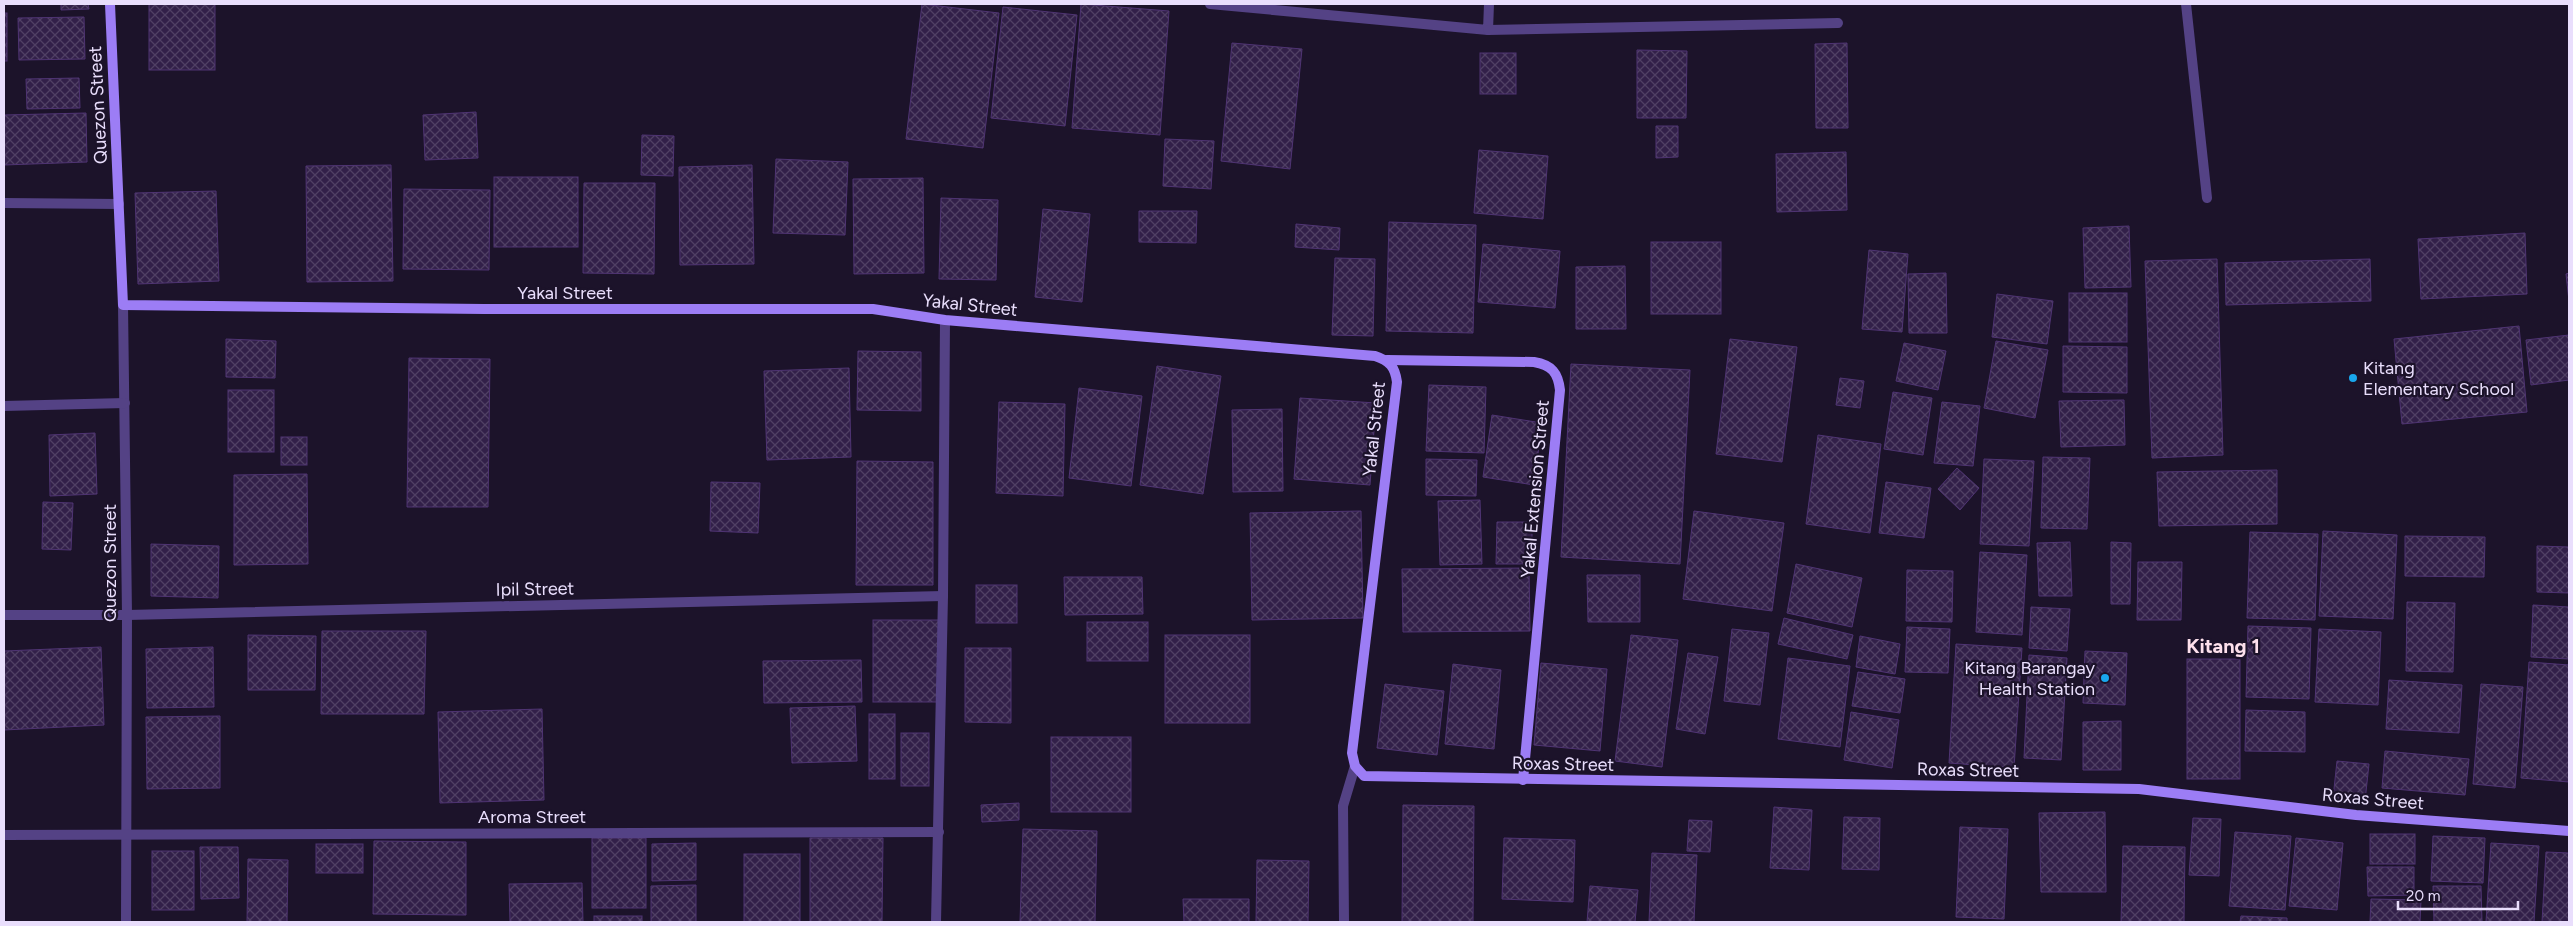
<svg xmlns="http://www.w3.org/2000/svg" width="2573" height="926" viewBox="0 0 2573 926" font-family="Figtree,sans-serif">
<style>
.building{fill:url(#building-cross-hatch);stroke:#4f3473}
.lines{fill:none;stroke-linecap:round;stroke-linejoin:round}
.lane{stroke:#544285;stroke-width:10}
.street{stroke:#544285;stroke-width:10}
.secondary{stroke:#9c7df5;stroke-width:10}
.poi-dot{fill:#19a7ed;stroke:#1c132a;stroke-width:2}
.labels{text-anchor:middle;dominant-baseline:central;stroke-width:4.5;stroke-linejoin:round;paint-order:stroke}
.street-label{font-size:18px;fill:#e9defc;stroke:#1c132a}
.poi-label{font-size:18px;fill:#e9defc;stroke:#1c132a;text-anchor:start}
.quarter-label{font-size:20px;font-weight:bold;fill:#fde0ec;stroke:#1c132a}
</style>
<defs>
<pattern id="building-cross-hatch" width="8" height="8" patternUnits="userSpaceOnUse" patternTransform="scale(1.25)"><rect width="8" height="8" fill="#322049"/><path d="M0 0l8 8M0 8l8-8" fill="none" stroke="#504064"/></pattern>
</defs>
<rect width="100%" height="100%" fill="#1c132a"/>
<g class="building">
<polygon points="61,4 88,4 89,9 61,10"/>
<rect x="149" y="4" width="66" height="66"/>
<polygon points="922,4 999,13 983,148 906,139"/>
<polygon points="1081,4 1169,11 1160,135 1072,128"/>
<polygon points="1003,7 1077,15 1065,126 991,118"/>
<rect x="4" y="13" width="3" height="48"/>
<polygon points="84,17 85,59 19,60 18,18"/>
<polygon points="1232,43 1302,49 1290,169 1221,161"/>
<polygon points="1847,43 1848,128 1816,128 1815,44"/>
<polygon points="1637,50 1687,51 1686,118 1637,118"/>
<rect x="1480" y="53" width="36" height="41"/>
<polygon points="79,78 80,108 27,109 26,79"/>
<polygon points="476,112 478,158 425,160 423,115"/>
<polygon points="86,113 87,162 4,165 4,115"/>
<polygon points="1656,126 1678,126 1678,157 1656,158"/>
<polygon points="642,135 674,136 673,176 641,175"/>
<polygon points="1165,139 1214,141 1211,189 1163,186"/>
<polygon points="1479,150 1548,156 1543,219 1474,213"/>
<polygon points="1846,152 1847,210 1777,212 1776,154"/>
<polygon points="776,159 848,162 845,235 773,233"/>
<polygon points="391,165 393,281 307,282 306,166"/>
<polygon points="752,165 754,264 680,265 679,167"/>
<rect x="494" y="177" width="84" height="70"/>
<polygon points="923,178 924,273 854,274 853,179"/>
<polygon points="584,183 655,183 654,274 583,273"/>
<polygon points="404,189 490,190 489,270 403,269"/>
<polygon points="216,191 219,281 138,284 135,193"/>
<polygon points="941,198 998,200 996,280 939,279"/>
<polygon points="1043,209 1090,214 1082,302 1035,297"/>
<polygon points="1139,211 1197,211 1196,243 1139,242"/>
<polygon points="1389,222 1476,225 1473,333 1386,331"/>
<polygon points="1296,224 1340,228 1339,250 1295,247"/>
<polygon points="2129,226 2131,287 2085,288 2083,228"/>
<polygon points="2525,233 2527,294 2421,299 2418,239"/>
<rect x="1651" y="242" width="70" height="72"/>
<polygon points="1483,244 1560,251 1555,308 1478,302"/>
<polygon points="1869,250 1908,254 1902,332 1862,329"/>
<polygon points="1335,258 1375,259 1373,336 1332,335"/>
<polygon points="2217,259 2223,455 2152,458 2145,261"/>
<polygon points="2370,259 2371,301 2226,305 2225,263"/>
<polygon points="1625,266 1626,329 1576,329 1576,267"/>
<polygon points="1946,273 1947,333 1909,333 1908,274"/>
<polygon points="2569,273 2569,301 2566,274"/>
<rect x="2069" y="293" width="58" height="49"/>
<polygon points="1997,294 2053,301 2047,344 1992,337"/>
<polygon points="2519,326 2527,412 2402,424 2394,339"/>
<polygon points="2569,335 2569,380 2531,385 2526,340"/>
<polygon points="226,339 276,341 275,378 226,377"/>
<polygon points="1730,339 1797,347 1782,462 1716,454"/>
<polygon points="1996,341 2048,350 2035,418 1984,408"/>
<polygon points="1904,343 1946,351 1938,390 1896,381"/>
<polygon points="2063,346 2127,347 2127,393 2063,392"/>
<polygon points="858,351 921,352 921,411 857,410"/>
<polygon points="409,358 490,359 488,507 407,507"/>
<polygon points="1571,364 1690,370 1680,564 1561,557"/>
<polygon points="1157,366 1221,376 1203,494 1140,485"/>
<polygon points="849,368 851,457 767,460 764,371"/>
<polygon points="1840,378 1864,381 1860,408 1836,405"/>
<polygon points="1429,385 1486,387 1484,453 1426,451"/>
<polygon points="1079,388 1142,396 1131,486 1069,478"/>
<rect x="228" y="390" width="46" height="62"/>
<polygon points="1893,392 1932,398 1923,455 1884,449"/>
<polygon points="1300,398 1376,403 1370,485 1294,479"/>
<polygon points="2124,400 2125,445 2061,447 2059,401"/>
<polygon points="999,402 1065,404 1063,496 996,493"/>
<polygon points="1942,402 1980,406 1973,466 1934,463"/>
<polygon points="1282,409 1283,491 1233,492 1232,410"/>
<polygon points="1492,415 1542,423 1534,485 1483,477"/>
<polygon points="95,433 97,494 50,496 49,435"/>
<polygon points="1818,435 1881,444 1870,533 1806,524"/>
<rect x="281" y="437" width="26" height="28"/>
<polygon points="2043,457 2090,458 2087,529 2041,528"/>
<polygon points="1426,459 1477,460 1476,496 1426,495"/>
<polygon points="1984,459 2034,461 2029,546 1980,544"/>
<polygon points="857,461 933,462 933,585 856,585"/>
<polygon points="1957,468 1979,488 1960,510 1938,489"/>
<polygon points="2277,470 2277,524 2159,526 2157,472"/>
<polygon points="307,474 308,564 234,565 234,475"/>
<polygon points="711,482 760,483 758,533 710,531"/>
<polygon points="1886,482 1931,488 1924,538 1879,533"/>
<polygon points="1480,500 1482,564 1440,565 1438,501"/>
<polygon points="43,502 73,503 71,550 42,549"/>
<polygon points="1361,511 1363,618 1252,620 1250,513"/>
<polygon points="1694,511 1784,523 1772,611 1683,599"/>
<polygon points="1497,522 1532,522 1532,564 1496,564"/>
<polygon points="2323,531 2397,535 2393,619 2319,616"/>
<polygon points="2250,532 2318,534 2315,620 2247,618"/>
<polygon points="2405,536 2485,537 2484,577 2405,576"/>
<polygon points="2070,542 2072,596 2039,596 2037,543"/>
<polygon points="2111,542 2131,543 2130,604 2111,604"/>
<polygon points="151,544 219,546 218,598 151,596"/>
<polygon points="2537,546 2569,547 2569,593 2537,592"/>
<polygon points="1980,552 2027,555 2022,635 1976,632"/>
<polygon points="2138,562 2182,562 2181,620 2137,620"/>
<polygon points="1796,564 1862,578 1852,627 1787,613"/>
<polygon points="1529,568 1530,631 1403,632 1402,569"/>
<polygon points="1907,570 1953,571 1952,622 1906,621"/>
<polygon points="1587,575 1640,575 1640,622 1588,622"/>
<polygon points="1064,577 1142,577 1143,614 1065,615"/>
<rect x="976" y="585" width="41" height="38"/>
<polygon points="2407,602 2455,603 2453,672 2406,671"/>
<polygon points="2533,605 2569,607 2569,659 2531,657"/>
<polygon points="2031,607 2070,609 2067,651 2029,648"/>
<polygon points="1784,618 1853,635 1847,659 1778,644"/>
<rect x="873" y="620" width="66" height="82"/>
<rect x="1087" y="622" width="61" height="39"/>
<polygon points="2248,626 2311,628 2309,699 2246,697"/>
<polygon points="1907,627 1950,629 1948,673 1905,672"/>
<polygon points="1732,629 1769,633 1760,705 1724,701"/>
<polygon points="2319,629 2381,632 2378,705 2315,702"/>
<polygon points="322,631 426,631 424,714 321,714"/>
<polygon points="248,635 316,636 315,690 248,690"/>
<rect x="1165" y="635" width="85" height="88"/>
<polygon points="1631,635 1678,640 1662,767 1615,761"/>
<polygon points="1860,636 1900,644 1895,674 1856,667"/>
<polygon points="1956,644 2022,648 2014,768 1949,763"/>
<polygon points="101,647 104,725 4,730 4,651"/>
<polygon points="213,647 214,707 147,708 146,649"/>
<polygon points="965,648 1011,648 1011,723 965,722"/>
<polygon points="2085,651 2127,653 2125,705 2083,703"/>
<polygon points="1688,653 1718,657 1705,734 1676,729"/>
<polygon points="2029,655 2067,658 2061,760 2024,758"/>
<polygon points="1788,658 1850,666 1840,747 1778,739"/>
<rect x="2187" y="659" width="53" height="120"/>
<polygon points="861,660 862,702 764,703 763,661"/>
<polygon points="2529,662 2569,665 2569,782 2521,778"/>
<polygon points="1541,663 1607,669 1600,751 1534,745"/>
<polygon points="1453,664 1501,670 1494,749 1445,744"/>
<polygon points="1858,672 1905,679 1900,713 1852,706"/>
<polygon points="2389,680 2462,685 2459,733 2386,729"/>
<polygon points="1385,684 1444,691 1437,755 1377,748"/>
<polygon points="2481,684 2523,687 2515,788 2473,784"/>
<polygon points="855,706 857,761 792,763 790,708"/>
<polygon points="542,709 544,800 440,803 438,712"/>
<polygon points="2246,710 2305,712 2305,752 2245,751"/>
<polygon points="1851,712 1899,720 1892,768 1844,760"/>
<rect x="869" y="714" width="26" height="65"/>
<polygon points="220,716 220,788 147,789 146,717"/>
<polygon points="2121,721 2121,770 2083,770 2083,722"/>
<rect x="901" y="733" width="28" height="53"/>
<rect x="1051" y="737" width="80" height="75"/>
<polygon points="2385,751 2469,759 2465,795 2382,788"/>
<polygon points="2337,761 2369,764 2365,801 2333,798"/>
<polygon points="1019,803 1019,820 982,822 981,805"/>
<polygon points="1403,805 1474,806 1473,922 1402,922"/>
<polygon points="1774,807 1812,810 1809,870 1770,868"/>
<polygon points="2105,812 2106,892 2041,892 2039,813"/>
<polygon points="1844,817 1880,818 1879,870 1842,869"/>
<polygon points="2193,818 2221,819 2219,876 2189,875"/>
<polygon points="1689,820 1712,821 1710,852 1687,851"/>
<polygon points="1960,827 2008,829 2004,919 1956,917"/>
<polygon points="1023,829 1097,831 1095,922 1020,922"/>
<polygon points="2235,832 2291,836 2285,910 2229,906"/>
<rect x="2370" y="834" width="45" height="30"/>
<polygon points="2433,836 2485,838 2483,883 2431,881"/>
<rect x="592" y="838" width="54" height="70"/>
<polygon points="810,838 883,838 882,922 810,922"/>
<polygon points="1504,838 1575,840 1573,902 1502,899"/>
<polygon points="2296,838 2343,843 2337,910 2289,906"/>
<polygon points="374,841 466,842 466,915 373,914"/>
<polygon points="696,843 696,880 652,881 652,844"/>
<polygon points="2491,843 2539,846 2534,922 2486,922"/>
<rect x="316" y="844" width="47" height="29"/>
<polygon points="2123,846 2185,847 2184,922 2121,922"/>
<polygon points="200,847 238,847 239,898 201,899"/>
<rect x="152" y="851" width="42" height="59"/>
<polygon points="2546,852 2569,853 2569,922 2542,922"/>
<polygon points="1652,853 1697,855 1694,922 1649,922"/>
<rect x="744" y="854" width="56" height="68"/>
<polygon points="248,859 288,860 287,922 247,922"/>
<polygon points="1257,860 1309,861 1308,922 1256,922"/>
<polygon points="2367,867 2414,867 2414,895 2368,896"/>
<polygon points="582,883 583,922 510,922 509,884"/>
<polygon points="696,885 696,922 651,922 651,886"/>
<polygon points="1590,886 1638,890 1635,922 1587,922"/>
<polygon points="2433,886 2481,886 2482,922 2434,922"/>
<polygon points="1183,899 1249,899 1249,922 1184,922"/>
<polygon points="2371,899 2421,900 2420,922 2370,922"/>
<rect x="594" y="916" width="48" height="6"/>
<polygon points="2241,916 2287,918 2287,922 2240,922"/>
</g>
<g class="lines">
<polyline class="lane" points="1344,922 1343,806 1355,766"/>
<g class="street">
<polyline points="1210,4 1488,30 1489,4"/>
<polyline points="2186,4 2207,198"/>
<polyline points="1488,30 1838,23"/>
<polyline points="4,203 119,204"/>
<polyline points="123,305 127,615 126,922"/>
<polyline points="4,406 125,403"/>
<polyline points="4,615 127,615 943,596"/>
<polyline points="4,835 939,832"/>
<polyline points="936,922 943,596 945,320"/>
</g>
<g class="secondary">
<path d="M 110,4 L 123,305 L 484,309 L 873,309 L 945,320 L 1375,356 C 1390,361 1395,367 1397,382 L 1352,753 L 1355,766 L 1364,776 L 2139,789 L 2356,815 L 2569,831"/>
<path d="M 1387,360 L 1534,362 C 1552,365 1558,373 1560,390 L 1523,780"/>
</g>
</g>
<g class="poi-dot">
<circle cx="2353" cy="378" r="5"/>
<circle cx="2105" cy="678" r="5"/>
</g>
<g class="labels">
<g class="street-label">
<text transform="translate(98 105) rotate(-93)">Quezon Street</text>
<text x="565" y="293">Yakal Street</text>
<text transform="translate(970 305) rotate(6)">Yakal Street</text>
<text transform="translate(1374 429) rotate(-84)">Yakal Street</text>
<text transform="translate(1535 489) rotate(-85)">Yakal Extension Street</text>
<text transform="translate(110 563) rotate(-90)">Quezon Street</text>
<text transform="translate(535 589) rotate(-1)">Ipil Street</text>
<text transform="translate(1563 764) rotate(1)">Roxas Street</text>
<text transform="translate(1968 770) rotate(1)">Roxas Street</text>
<text transform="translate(2373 799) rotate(5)">Roxas Street</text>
<text x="532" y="817">Aroma Street</text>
</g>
<g class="poi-label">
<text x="2363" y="368">Kitang<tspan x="2363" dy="21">Elementary School</tspan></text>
<text x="2095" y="668" text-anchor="end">Kitang Barangay<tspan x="2095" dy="21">Health Station</tspan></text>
</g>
<g class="quarter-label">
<text x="2223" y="646">Kitang 1</text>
</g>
</g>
<rect width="2573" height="926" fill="none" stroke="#e9defc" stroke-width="10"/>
<path d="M2398 901v8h120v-8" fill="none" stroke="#e9defc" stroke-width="2.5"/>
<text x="2406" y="901" font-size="15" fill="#e9defc" stroke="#1c132a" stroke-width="4" paint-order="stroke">20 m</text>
</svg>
